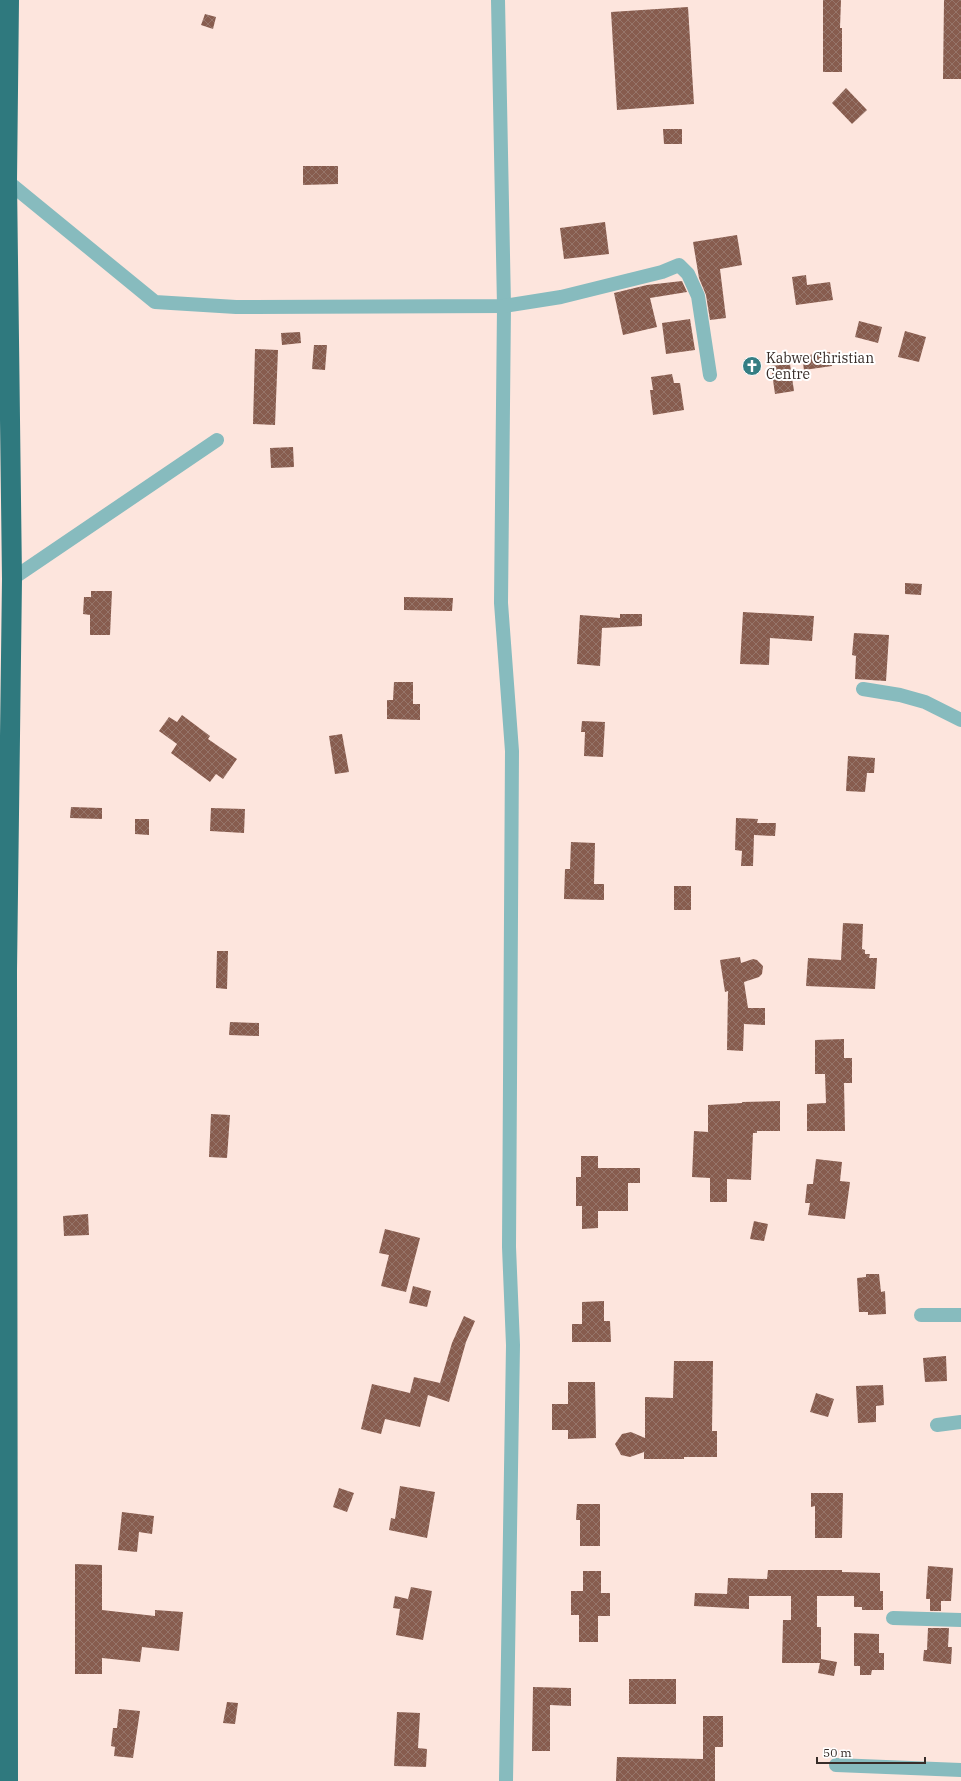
<svg xmlns="http://www.w3.org/2000/svg" width="961" height="1781" viewBox="0 0 961 1781" font-family="'IBM Plex Serif',serif">
<style>
.building{fill:url(#building-cross-hatch)}
.lines{fill:none;stroke-linecap:round;stroke-linejoin:round}
.minor{stroke:#87bbbe;stroke-width:14}
.highway{stroke:#2f797e;stroke-width:20}
.labels{text-anchor:middle;dominant-baseline:central;stroke-width:4;stroke-linejoin:round;paint-order:stroke}
.poi-label{font-size:14px;fill:#382d29;stroke:#fff;text-anchor:start}
</style>
<defs>
<pattern id="building-cross-hatch" width="8" height="8" patternUnits="userSpaceOnUse"><rect width="8" height="8" fill="#875c4e"/><path d="M0 0l8 8M0 8l8-8" fill="none" stroke="#96756a"/></pattern>
</defs>
<rect width="100%" height="100%" fill="#fde5dd"/>
<g class="building">
<polygon points="823,0 841,0 840,28 842,28 842,72 823,72"/>
<polygon points="944,0 961,0 961,79 943,79"/>
<polygon points="688,7 694,104 617,110 611,12"/>
<polygon points="205,14 216,17 213,29 201,25"/>
<polygon points="846,88 867,110 852,124 832,103"/>
<polygon points="663,129 682,129 682,144 664,144"/>
<polygon points="303,166 338,166 338,184 303,185"/>
<polygon points="605,222 609,254 564,259 560,228"/>
<polygon points="737,235 742,265 720,269 726,318 710,320 706,295 699,278 693,242"/>
<polygon points="806,275 807,285 830,282 833,300 796,305 792,277"/>
<polygon points="682,281 687,292 650,298 657,327 623,335 614,293 647,285"/>
<polygon points="690,319 695,350 666,354 662,323"/>
<polygon points="859,321 882,327 878,343 855,337"/>
<polygon points="905,331 926,337 919,362 898,357"/>
<polygon points="300,332 301,343 282,345 281,333"/>
<polygon points="314,345 327,345 325,370 312,369"/>
<polygon points="255,349 278,350 275,425 253,424"/>
<polygon points="830,352 832,366 804,370 802,356"/>
<polygon points="790,364 794,391 775,394 771,366"/>
<polygon points="672,374 674,383 680,383 684,410 653,415 650,390 653,390 651,377"/>
<polygon points="293,447 294,467 271,468 270,448"/>
<polygon points="905,583 922,584 921,595 905,594"/>
<polygon points="91,591 112,591 110,635 90,635 90,615 83,614 84,597 91,597"/>
<polygon points="404,597 453,598 452,611 404,610"/>
<polygon points="743,612 814,616 812,641 770,638 769,665 740,664"/>
<polygon points="620,614 642,614 642,626 602,628 600,666 577,664 580,615 620,618"/>
<polygon points="854,633 889,635 886,681 855,679 856,656 852,655"/>
<polygon points="394,682 413,682 413,704 420,704 420,720 387,719 387,700 393,700"/>
<polygon points="182,715 210,736 208,739 237,759 223,779 216,774 210,782 171,753 177,744 159,731 169,717 177,722"/>
<polygon points="582,721 605,722 603,757 584,756 585,732 581,732"/>
<polygon points="342,734 349,772 335,774 329,736"/>
<polygon points="848,756 875,758 874,773 867,773 865,792 846,791"/>
<polygon points="71,807 102,808 102,819 70,818"/>
<polygon points="211,808 245,809 244,833 210,831"/>
<polygon points="736,818 758,819 757,823 776,823 775,836 754,835 753,866 741,866 742,851 735,850"/>
<polygon points="135,819 149,819 149,835 135,834"/>
<polygon points="571,842 595,843 594,884 604,884 604,900 564,899 565,869 570,869"/>
<rect x="674" y="886" width="17" height="24"/>
<polygon points="843,923 863,924 862,949 865,950 865,954 870,954 869,958 877,958 875,989 806,986 808,958 841,960"/>
<polygon points="217,951 228,951 227,989 216,988"/>
<polygon points="740,957 741,963 753,959 757,960 763,966 762,974 759,977 744,982 748,1008 765,1008 765,1025 744,1024 743,1051 727,1050 728,991 725,992 720,960"/>
<polygon points="230,1022 259,1023 259,1036 229,1035"/>
<polygon points="844,1039 844,1058 852,1058 852,1083 844,1083 845,1131 807,1131 807,1104 826,1103 825,1074 815,1074 815,1040"/>
<polygon points="780,1101 780,1131 757,1131 757,1133 753,1133 751,1180 727,1179 727,1202 710,1202 710,1178 692,1177 694,1131 708,1132 708,1105 742,1103 742,1102"/>
<polygon points="211,1114 230,1115 227,1158 209,1157"/>
<polygon points="581,1156 598,1156 598,1168 640,1168 640,1183 628,1183 628,1211 598,1211 598,1228 582,1229 582,1206 576,1206 576,1177 581,1177"/>
<polygon points="816,1159 842,1162 840,1181 850,1182 845,1219 808,1215 810,1203 805,1203 807,1184 813,1184"/>
<polygon points="88,1214 89,1235 64,1236 63,1216"/>
<polygon points="754,1221 768,1224 764,1241 750,1239"/>
<polygon points="385,1229 420,1238 406,1292 381,1286 389,1255 379,1253"/>
<polygon points="866,1274 879,1274 881,1292 885,1291 886,1314 868,1315 868,1312 859,1312 857,1278 866,1277"/>
<polygon points="413,1286 431,1291 427,1307 409,1303"/>
<polygon points="604,1301 604,1321 610,1321 611,1342 572,1342 572,1324 582,1324 582,1302"/>
<polygon points="464,1316 475,1321 466,1342 449,1402 428,1395 420,1427 385,1419 381,1434 361,1429 372,1384 410,1393 414,1377 440,1383 452,1343"/>
<polygon points="946,1356 947,1381 925,1382 923,1358"/>
<polygon points="674,1361 713,1361 712,1431 717,1431 717,1457 684,1457 684,1459 644,1459 644,1452 630,1457 621,1455 615,1444 622,1434 631,1432 645,1438 645,1397 673,1398"/>
<polygon points="568,1382 595,1382 596,1438 568,1439 568,1430 552,1430 552,1404 568,1404"/>
<polygon points="883,1385 884,1405 876,1406 876,1422 858,1423 856,1386"/>
<polygon points="816,1393 834,1399 828,1417 810,1412"/>
<polygon points="400,1486 435,1492 427,1538 389,1530 391,1518 395,1519"/>
<polygon points="339,1488 354,1493 347,1512 333,1507"/>
<polygon points="811,1493 843,1493 842,1538 815,1538 815,1506 811,1507"/>
<polygon points="577,1504 600,1504 600,1546 580,1546 580,1520 576,1520"/>
<polygon points="122,1512 154,1516 152,1534 139,1532 137,1552 118,1550"/>
<polygon points="75,1564 102,1565 102,1610 155,1616 155,1610 183,1612 179,1651 142,1647 140,1662 102,1658 102,1674 75,1674"/>
<polygon points="928,1566 953,1568 951,1601 941,1601 941,1611 930,1611 930,1599 926,1599"/>
<polygon points="768,1570 842,1570 842,1572 880,1573 880,1591 883,1591 883,1610 862,1610 862,1607 854,1607 854,1596 817,1596 817,1627 821,1627 821,1659 837,1662 834,1676 818,1673 820,1663 782,1663 783,1620 791,1620 791,1596 749,1596 749,1609 694,1606 695,1593 727,1594 728,1578 767,1579"/>
<polygon points="583,1571 601,1571 601,1593 610,1593 610,1616 598,1616 598,1642 579,1642 579,1615 571,1615 571,1591 583,1591"/>
<polygon points="411,1587 432,1591 423,1640 396,1635 400,1609 393,1608 395,1596 408,1599"/>
<polygon points="928,1628 949,1628 948,1647 952,1647 951,1664 923,1661 924,1650 927,1650"/>
<polygon points="854,1633 879,1634 879,1653 884,1653 884,1670 872,1670 871,1675 860,1675 860,1666 854,1666"/>
<rect x="629" y="1679" width="47" height="25"/>
<polygon points="533,1687 571,1688 571,1706 550,1705 550,1751 532,1751"/>
<polygon points="227,1702 238,1703 235,1724 223,1723"/>
<polygon points="119,1709 140,1711 133,1758 114,1756 115,1747 111,1746 113,1728 117,1728"/>
<polygon points="397,1712 420,1713 418,1748 427,1749 426,1767 394,1766"/>
<polygon points="703,1716 723,1716 723,1747 715,1747 715,1781 616,1781 617,1757 703,1759"/>
</g>
<g class="lines">
<g class="minor">
<polyline points="498,0 504,306 501,603 512,751 509,1247 513,1345 506,1781"/>
<polyline points="7,181 155,302 236,307 504,306 561,297 662,272 679,265 688,274 698,296 710,375"/>
<polyline points="12,579 217,440"/>
<polyline points="863,689 900,695 925,702 961,720"/>
<polyline points="921,1315 961,1315"/>
<polyline points="937,1425 961,1422"/>
<polyline points="893,1618 961,1620"/>
<polyline points="836,1765 961,1770"/>
</g>
<polyline class="highway" points="8,1781 7,971 12,579 7,181 9,0"/>
</g>
<defs>
<symbol id="church-disc" viewBox="-11 -11 22 22"><circle r="9.5" fill="#357e83" stroke="#fff"/><path d="M-1.2-6h2.4v3.5h3.3v2.4h-3.3V6h-2.4V-.1h-3.3v-2.4h3.3Z" fill="#fff"/></symbol>
</defs>
<g fill-rule="evenodd">
<use href="#church-disc" x="741" y="355" width="22" height="22"/>
</g>
<g class="labels">
<g class="poi-label">
<text x="766" y="358">Kabwe Christian<tspan x="766" dy="16">Centre</tspan></text>
</g>
</g>
<path d="M817 1757v6h108v-6" fill="none" stroke="#382d29" stroke-width="2"/>
<text x="823" y="1757" font-size="12" fill="#382d29" stroke="#ffffff" stroke-width="3" paint-order="stroke">50 m</text>
</svg>
